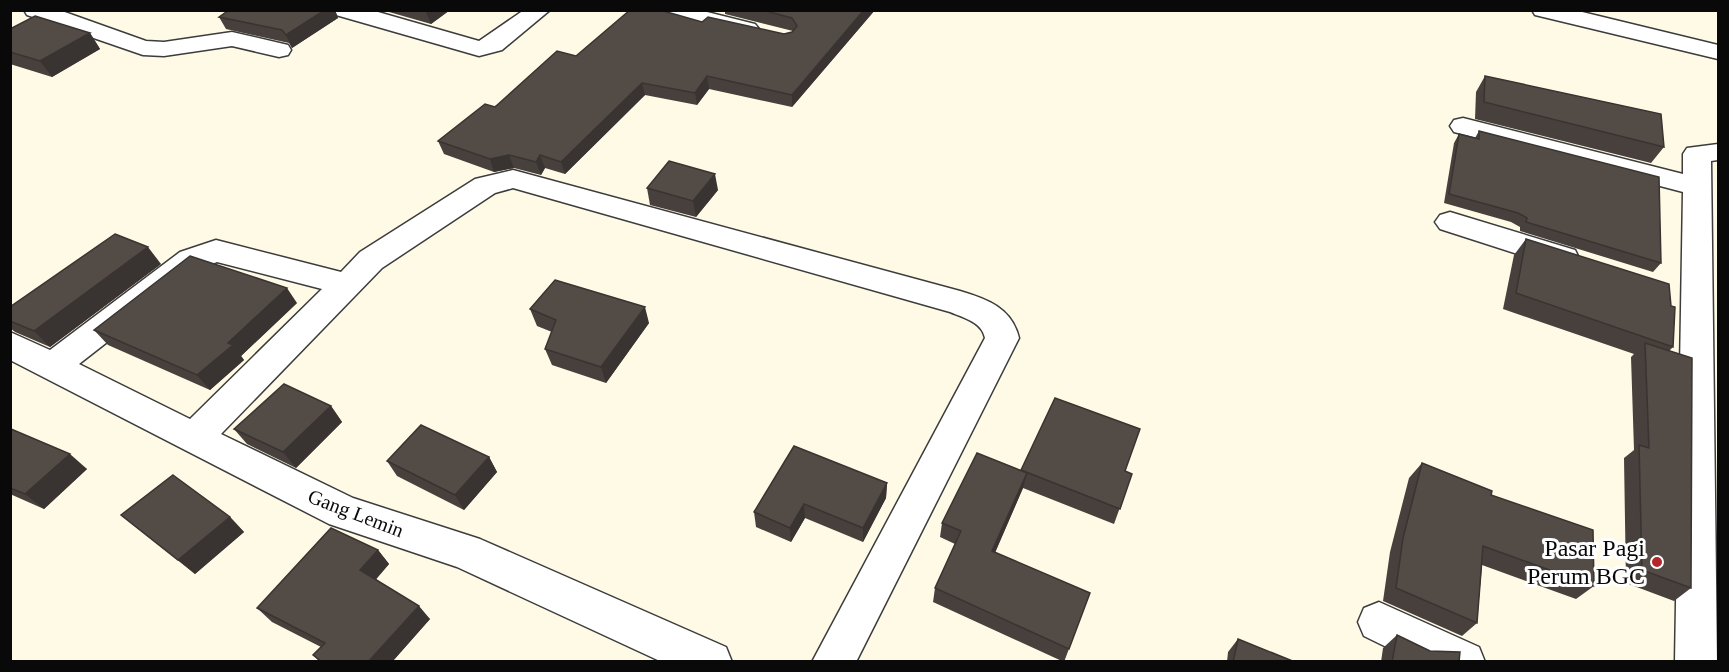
<svg xmlns="http://www.w3.org/2000/svg" width="1729" height="672" viewBox="0 0 1729 672" font-family="Georgia,serif">
<style>
.lines{fill:none;stroke-linecap:round;stroke-linejoin:round}
.street-casing{stroke:#3c3c3c;stroke-width:3}
.street{fill:#fff;fill-rule:evenodd}
.wall{fill:#47403c}
.shaded-wall{fill:#393431}
.building{fill:#524b46;stroke:#393431;stroke-width:1.5}
.poi-dot{fill:#b42629;stroke:#fff;stroke-width:2}
.labels{text-anchor:middle;dominant-baseline:central;stroke-width:6;stroke-linejoin:round;paint-order:stroke}
.street-label{font-size:20px;fill:#090909;stroke:#fff}
.near-poi-label{font-size:24px;fill:#090909;stroke:#fff;text-anchor:end}
</style>
<rect width="100%" height="100%" fill="#fffae6"/>
<g class="lines">
<defs>
<g id="street">
<polygon points="24,10 59,10 146,41 164,42 232,32 288,45 291,50 288,55 279,57 232,46 164,56 143,55 27,15"/>
<polygon points="333,10 371,10 479,41 524,10 550,10 502,50 479,56 336,15"/>
<polygon points="656,10 699,10 755,24 759,29 755,34 747,36 659,15"/>
<polygon points="1532,10 1574,10 1718,45 1718,59 1535,15"/>
<polygon points="1463,118 1683,174 1683,154 1687,148 1718,144 1718,160 1711,161 1717,662 1675,662 1683,192 1454,132 1450,126 1454,120"/>
<path d="M 513,170 L 960,291 C 987,299 1012,308 1019,338 L 856,662 L 812,662 L 985,338 C 982,322 964,318 950,312 L 513,188 L 495,193 L 382,268 L 221,434 L 353,498 L 480,539 L 726,647 L 732,662 L 662,662 L 457,567 L 329,524 L 10,360 L 10,332 L 50,350 L 180,252 L 216,240 L 341,272 L 360,252 L 475,179 ZM 217,262 L 322,289 L 190,419 L 79,364 L 202,268 Z"/>
<polygon points="1450,212 1575,250 1579,258 1575,266 1564,269 1440,229 1435,222 1440,215"/>
<polygon points="1379,602 1479,647 1485,662 1417,662 1364,636 1358,622 1364,608"/>
</g>
</defs>
<use href="#street" class="street-casing"/>
<use href="#street" class="street"/>
</g>
<g class="wall">
<polygon points="229,10 335,10 338,18 292,48 289,43 226,29 219,17"/>
<polygon points="382,10 450,10 431,24"/>
<polygon points="725,10 875,10 792,107 709,89 697,105 645,95 565,174 545,168 541,175 514,168 494,172 444,154 438,141 576,56 702,22 784,34 792,32 793,31 725,14"/>
<polygon points="10,29 90,33 100,49 52,77 10,64"/>
<polygon points="1485,76 1664,147 1651,163 1475,119 1476,92"/>
<polygon points="1479,131 1661,263 1653,272 1520,231 1520,227 1511,222 1444,203 1454,143 1459,134 1475,138"/>
<polygon points="647,188 718,190 696,217 650,205"/>
<polygon points="1526,239 1673,347 1669,351 1691,588 1674,601 1626,583 1624,458 1634,450 1631,357 1634,354 1503,309 1514,255"/>
<polygon points="161,264 50,347 15,332 10,328 10,307"/>
<polygon points="297,303 241,356 244,360 210,390 108,345 94,330"/>
<polygon points="530,309 649,323 606,383 552,365 545,349 552,332 537,326"/>
<polygon points="331,406 342,422 296,468 247,444 234,429"/>
<polygon points="10,430 87,469 44,509 10,494"/>
<polygon points="489,457 497,472 464,510 397,476 387,461"/>
<polygon points="1422,463 1491,495 1594,586 1576,599 1482,565 1477,623 1462,636 1383,601 1390,552 1409,478"/>
<polygon points="1021,471 1125,471 1132,474 1114,524 1023,488 995,553 1090,593 1064,662 933,602 935,588 955,544 940,537 942,523"/>
<polygon points="887,483 886,498 863,542 805,518 791,542 756,527 754,512"/>
<polygon points="121,515 230,517 244,532 195,574"/>
<polygon points="378,550 389,564 376,579 430,619 392,662 320,662 313,655 321,647 272,622 257,608"/>
<polygon points="1397,635 1430,651 1459,662 1381,662 1383,648"/>
<polygon points="1238,639 1295,662 1227,662 1228,652"/>
</g>
<g class="shaded-wall">
<polygon points="325,10 335,10 338,18 292,48 286,35"/>
<polygon points="428,10 450,10 431,24 426,12"/>
<polygon points="864,10 875,10 792,107 792,95"/>
<polygon points="90,33 100,49 52,77 40,61"/>
<polygon points="707,76 709,89 697,105 695,93"/>
<polygon points="642,83 645,95 565,174 561,162"/>
<polygon points="509,155 514,168 494,172 490,159"/>
<polygon points="540,155 545,168 541,175 536,162"/>
<polygon points="715,174 718,190 696,217 693,201"/>
<polygon points="148,247 161,264 50,347 34,331"/>
<polygon points="287,288 297,303 241,356 244,360 210,390 197,375 228,343"/>
<polygon points="645,307 649,323 606,383 601,367"/>
<polygon points="331,406 342,422 296,468 283,452"/>
<polygon points="70,454 87,469 44,509 25,494"/>
<polygon points="489,457 497,472 464,510 455,495"/>
<polygon points="1027,473 1023,488 989,566 992,551"/>
<polygon points="887,483 886,498 863,542 863,528"/>
<polygon points="804,504 805,518 791,542 790,528"/>
<polygon points="230,517 244,532 195,574 178,560"/>
<polygon points="378,550 389,564 372,584 360,570"/>
<polygon points="419,606 430,619 392,662 368,662"/>
</g>
<g class="building">
<polygon points="229,10 325,10 286,35 282,30 219,17"/>
<polygon points="630,10 660,10 702,22 708,17 784,34 792,32 797,26 792,18 762,10 864,10 792,95 707,76 695,93 642,83 561,162 540,155 536,162 509,155 490,159 438,141 485,104 495,107 557,51 576,56"/>
<polygon points="35,16 90,33 40,61 10,52 10,29"/>
<polygon points="1485,76 1661,114 1664,147 1484,102"/>
<polygon points="1479,131 1659,177 1661,263 1526,222 1527,218 1518,213 1449,194 1459,134 1479,139"/>
<polygon points="669,161 715,174 693,201 647,188"/>
<polygon points="115,234 148,247 34,331 10,321 10,307"/>
<polygon points="1526,239 1669,284 1671,306 1675,307 1673,347 1516,293"/>
<polygon points="190,256 287,288 228,343 233,345 197,375 94,330"/>
<polygon points="555,280 645,307 601,367 545,349 556,320 530,309"/>
<polygon points="1645,343 1692,358 1691,588 1642,570 1639,445 1649,448"/>
<polygon points="284,384 331,406 283,452 234,429"/>
<polygon points="1055,398 1140,429 1125,471 1132,474 1120,509 1021,470"/>
<polygon points="421,425 489,457 455,495 387,461"/>
<polygon points="11,429 70,454 25,494 10,488"/>
<polygon points="794,446 887,483 863,528 804,504 790,528 754,512"/>
<polygon points="977,453 1027,473 992,551 1090,593 1069,649 935,588 961,531 942,523"/>
<polygon points="1422,463 1492,491 1491,495 1593,530 1594,586 1483,546 1477,623 1396,588 1403,538"/>
<polygon points="173,475 230,517 178,560 121,515"/>
<polygon points="331,528 378,550 360,570 419,606 368,662 322,662 313,655 325,643 257,608"/>
<polygon points="1397,635 1430,651 1460,652 1459,662 1392,662"/>
<polygon points="1238,639 1295,662 1233,662"/>
</g>
<circle class="poi-dot" cx="1657" cy="562" r="6"/>
<g class="labels">
<g class="street-label">
<text transform="translate(356 513) rotate(21)">Gang Lemin</text>
</g>
<g class="near-poi-label">
<text x="1645" y="548">Pasar Pagi<tspan x="1645" dy="28">Perum BGC</tspan></text>
</g>
</g>
<rect width="1729" height="672" fill="none" stroke="#090909" stroke-width="24"/>
</svg>
